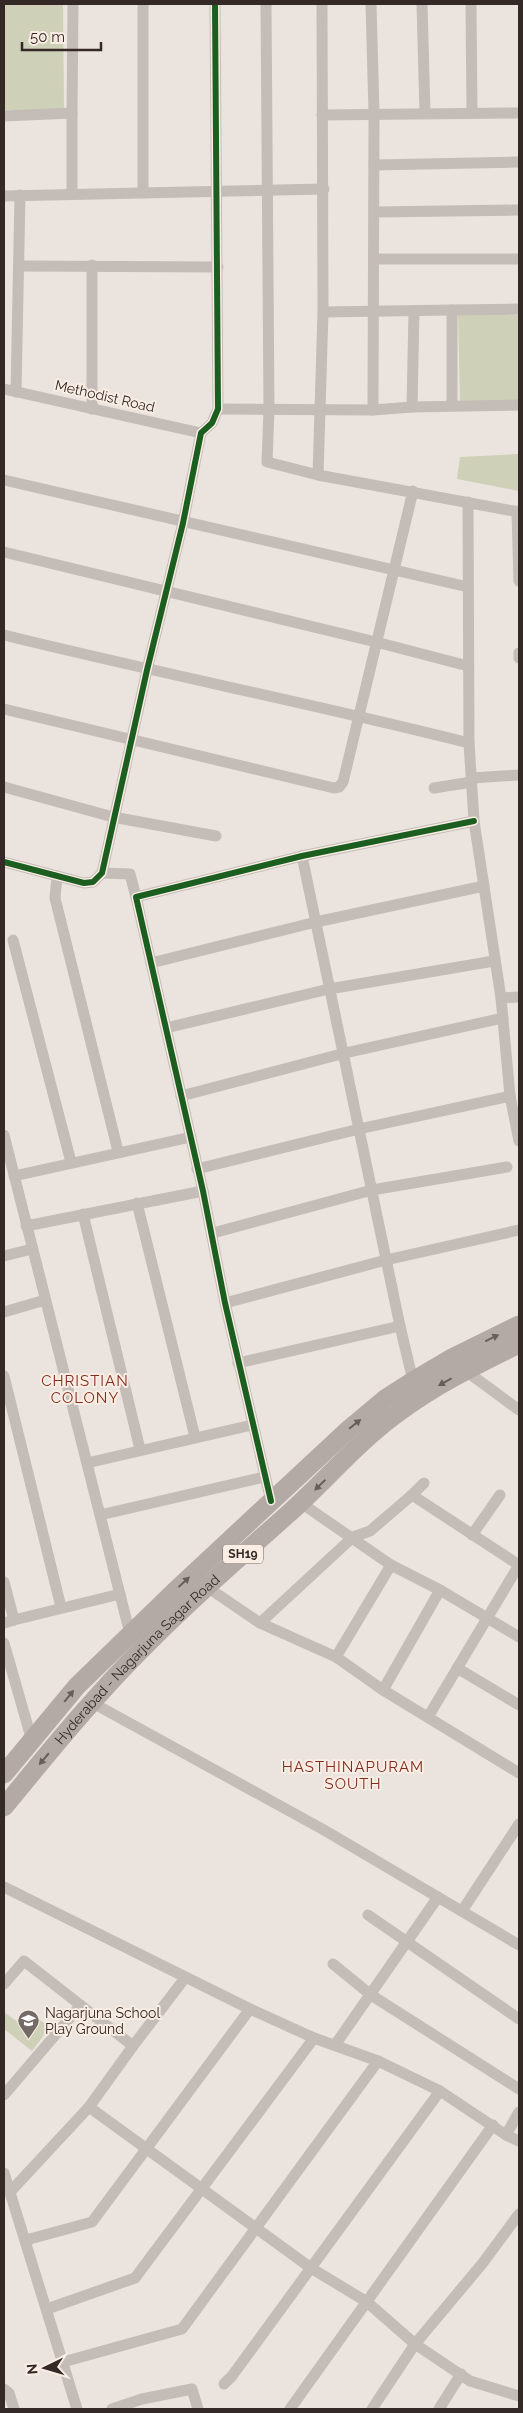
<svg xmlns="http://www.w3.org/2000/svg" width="523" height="2413" viewBox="0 0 523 2413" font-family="Raleway,sans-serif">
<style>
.green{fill:#ced0b8}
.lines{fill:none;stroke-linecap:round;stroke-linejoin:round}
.minor{stroke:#c4bcb7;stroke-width:11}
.primary{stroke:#b3aaa6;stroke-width:19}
.cycleway-casing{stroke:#f9ede4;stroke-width:9}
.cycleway{stroke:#1b5e20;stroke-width:6}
.oneway{fill:#675d59}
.labels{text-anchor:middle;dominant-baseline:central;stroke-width:4;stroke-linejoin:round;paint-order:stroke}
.shield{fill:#f9ede4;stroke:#6f645f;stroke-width:1}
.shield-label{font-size:12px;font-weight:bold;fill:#342926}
.street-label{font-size:14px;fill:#342926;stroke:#f9ede4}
.poi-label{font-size:14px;fill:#342926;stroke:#f9ede4;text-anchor:start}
.neighbourhood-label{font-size:15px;letter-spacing:1px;fill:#842c1e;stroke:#f9ede4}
</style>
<rect width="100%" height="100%" fill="#ebe4de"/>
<g class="green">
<polygon points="4,4 63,4 64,110 4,110"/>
<polygon points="458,312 519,315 519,403 460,401"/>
<polygon points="519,454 519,491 457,479 460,457"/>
<polygon points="4,2012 22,2025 32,2015 50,2027 32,2051 4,2029"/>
</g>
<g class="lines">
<g class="minor">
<polyline points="143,4 143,193"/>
<polyline points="266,4 269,410 267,462 318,475 519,512"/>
<polyline points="371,4 374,113 373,410"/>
<polyline points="422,4 425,113"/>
<polyline points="471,4 472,113"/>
<polyline points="322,115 519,113"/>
<polyline points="4,116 72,113 73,4"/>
<polyline points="374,165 519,162"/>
<polyline points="72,194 72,113"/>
<polyline points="4,196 324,189"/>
<polyline points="375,212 519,210"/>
<polyline points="374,259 519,259"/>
<polyline points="92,265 92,409"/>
<polyline points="20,266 218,267"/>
<polyline points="323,312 452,310"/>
<polyline points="4,389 201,433"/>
<polyline points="16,392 20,195"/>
<polyline points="452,406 452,310 519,309"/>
<polyline points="412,407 414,311"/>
<polyline points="218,409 373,410 412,407 519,405"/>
<polyline points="318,475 323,312 322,4"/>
<polyline points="4,480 468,587"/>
<polyline points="468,502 469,743 474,821 501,998 510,1096 519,1141"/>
<polyline points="517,511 519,581"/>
<polyline points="4,552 376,642 468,666"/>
<path d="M 4,635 C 158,673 314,704 469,743"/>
<polyline points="519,653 519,658"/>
<polyline points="4,709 334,788 339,787 343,782 413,491"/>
<polyline points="472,778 519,775"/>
<polyline points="4,787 113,817 216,836"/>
<polyline points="434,788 472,782"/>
<polyline points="302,856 400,1326"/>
<polyline points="4,862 84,883 93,882 102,873 147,670 183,523 201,433 212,423 218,409 215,4"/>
<polyline points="102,873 130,874 136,897"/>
<polyline points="57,876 55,898 118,1151"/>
<polyline points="13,940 71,1162"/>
<polyline points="151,963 316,922 484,886"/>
<polyline points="501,998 519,997"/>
<polyline points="166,1028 329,989 494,961"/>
<polyline points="181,1096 345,1053 503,1018"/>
<polyline points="4,1135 130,1634"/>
<polyline points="197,1169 359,1129 510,1096"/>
<polyline points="14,1176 191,1137"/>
<polyline points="137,1203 195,1437"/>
<polyline points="83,1214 140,1449"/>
<polyline points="26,1226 203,1191"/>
<polyline points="213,1233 372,1190 507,1167"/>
<polyline points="4,1256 32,1249"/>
<polyline points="225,1303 386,1260 519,1230"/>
<polyline points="4,1312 45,1300"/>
<polyline points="238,1363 400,1326 413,1381"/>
<polyline points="466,1371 519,1410"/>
<polyline points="4,1376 61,1607"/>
<polyline points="87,1463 252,1425"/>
<polyline points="424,1483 412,1495 519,1565"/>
<polyline points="271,1501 225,1303 203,1191 136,897 302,856 474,821"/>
<polyline points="301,1503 391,1565 440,1590 519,1637"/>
<polyline points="100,1515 264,1477"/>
<polyline points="472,1535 500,1495"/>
<polyline points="4,1582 14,1620 4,1623"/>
<polyline points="207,1587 260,1623 336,1657 383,1690 519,1773"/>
<polyline points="14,1620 120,1594"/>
<polyline points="260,1623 353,1537 370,1531 412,1495"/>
<polyline points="4,1643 32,1741"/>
<polyline points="336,1657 391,1565"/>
<polyline points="457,1668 519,1705"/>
<polyline points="383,1690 440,1590"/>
<polyline points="91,1702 324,1830 519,1945"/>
<polyline points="428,1717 519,1565"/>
<polyline points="4,1887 250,2009 314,2038 378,2061 440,2091 506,2135 519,2141"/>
<polyline points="462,1911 519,1824"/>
<polyline points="368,1915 519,2019"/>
<polyline points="333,1964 371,1995 519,2089"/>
<polyline points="4,1984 24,1961 133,2046 89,2107 10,2192"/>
<polyline points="335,2045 438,1897"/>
<polyline points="133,2046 185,1978"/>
<polyline points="4,2095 80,2006"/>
<polyline points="89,2107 311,2268 367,2302 415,2344 470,2381 519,2396"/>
<polyline points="506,2135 519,2112"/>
<polyline points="4,2173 77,2409"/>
<polyline points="26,2240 92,2222 250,2009"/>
<polyline points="47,2309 135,2278 314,2038"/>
<polyline points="63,2362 182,2329 378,2061"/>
<polyline points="224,2384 232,2376 440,2091"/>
<polyline points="4,2389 9,2393 14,2409"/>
<polyline points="112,2409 142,2399 192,2389 198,2409"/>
<polyline points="290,2409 493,2125"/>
<polyline points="372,2409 415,2344 482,2264 519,2214"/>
<polyline points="439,2409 461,2374"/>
</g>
<g class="primary">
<polyline points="4,1774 77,1686 176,1590 348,1430 385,1399 413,1381 452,1358 519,1325"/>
<path id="s1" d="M 4,1807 C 50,1751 96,1694 148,1643 C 192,1598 240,1557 287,1515 C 323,1483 356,1444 395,1415 C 433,1386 476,1365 519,1344"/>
</g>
<defs>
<g id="cycleway">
<polyline points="4,862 84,883 93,882 102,873 147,670 183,523 201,433 212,423 218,409 215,4"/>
<polyline points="271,1501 225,1303 203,1191 136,897 302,856 474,821"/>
</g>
</defs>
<use href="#cycleway" class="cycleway-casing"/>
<use href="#cycleway" class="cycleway"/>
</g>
<defs><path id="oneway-solid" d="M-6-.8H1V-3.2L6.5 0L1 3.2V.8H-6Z" transform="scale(1.25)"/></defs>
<g class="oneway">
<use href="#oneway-solid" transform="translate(492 1338) rotate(-26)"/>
<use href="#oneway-solid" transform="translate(445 1382) rotate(151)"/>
<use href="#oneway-solid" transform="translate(355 1424) rotate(-39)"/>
<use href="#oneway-solid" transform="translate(320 1485) rotate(136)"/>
<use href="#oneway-solid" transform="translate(184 1582) rotate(-43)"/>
<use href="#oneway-solid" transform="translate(69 1696) rotate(-51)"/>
<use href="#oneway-solid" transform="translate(44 1759) rotate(130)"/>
</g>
<defs>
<symbol id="school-pin" viewBox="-11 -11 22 30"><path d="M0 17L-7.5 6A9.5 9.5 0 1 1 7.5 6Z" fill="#746a66" stroke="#f9ede4"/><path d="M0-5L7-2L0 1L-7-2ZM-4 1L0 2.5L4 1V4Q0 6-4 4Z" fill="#fff"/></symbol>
</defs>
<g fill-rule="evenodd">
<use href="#school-pin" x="16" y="2008" width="25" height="34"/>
</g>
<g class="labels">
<rect class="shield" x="223" y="1544.5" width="40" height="19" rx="4"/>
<g class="shield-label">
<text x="243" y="1554">SH19</text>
</g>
<g class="street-label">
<text transform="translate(105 396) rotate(13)">Methodist Road</text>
<text stroke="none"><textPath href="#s1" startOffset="199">Hyderabad - Nagarjuna Sagar Road</textPath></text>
</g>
<g class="poi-label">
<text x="45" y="2013">Nagarjuna School<tspan x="45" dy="16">Play Ground</tspan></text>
</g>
<g class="neighbourhood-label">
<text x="85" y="1381">CHRISTIAN<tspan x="85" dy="17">COLONY</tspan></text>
<text x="353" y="1767">HASTHINAPURAM<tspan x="353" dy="17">SOUTH</tspan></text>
</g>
</g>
<rect width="523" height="2413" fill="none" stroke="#342926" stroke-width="10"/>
<g transform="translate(45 2368) rotate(265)" stroke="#f9ede4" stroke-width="4" paint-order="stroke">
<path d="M0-4L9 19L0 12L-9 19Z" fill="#342926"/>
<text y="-8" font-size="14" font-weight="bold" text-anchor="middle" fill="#342926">N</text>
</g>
<path d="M22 42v8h79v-8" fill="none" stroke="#342926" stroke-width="2.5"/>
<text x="30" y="42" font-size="15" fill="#342926" stroke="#f9ede4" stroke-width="4" paint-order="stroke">50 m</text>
</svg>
